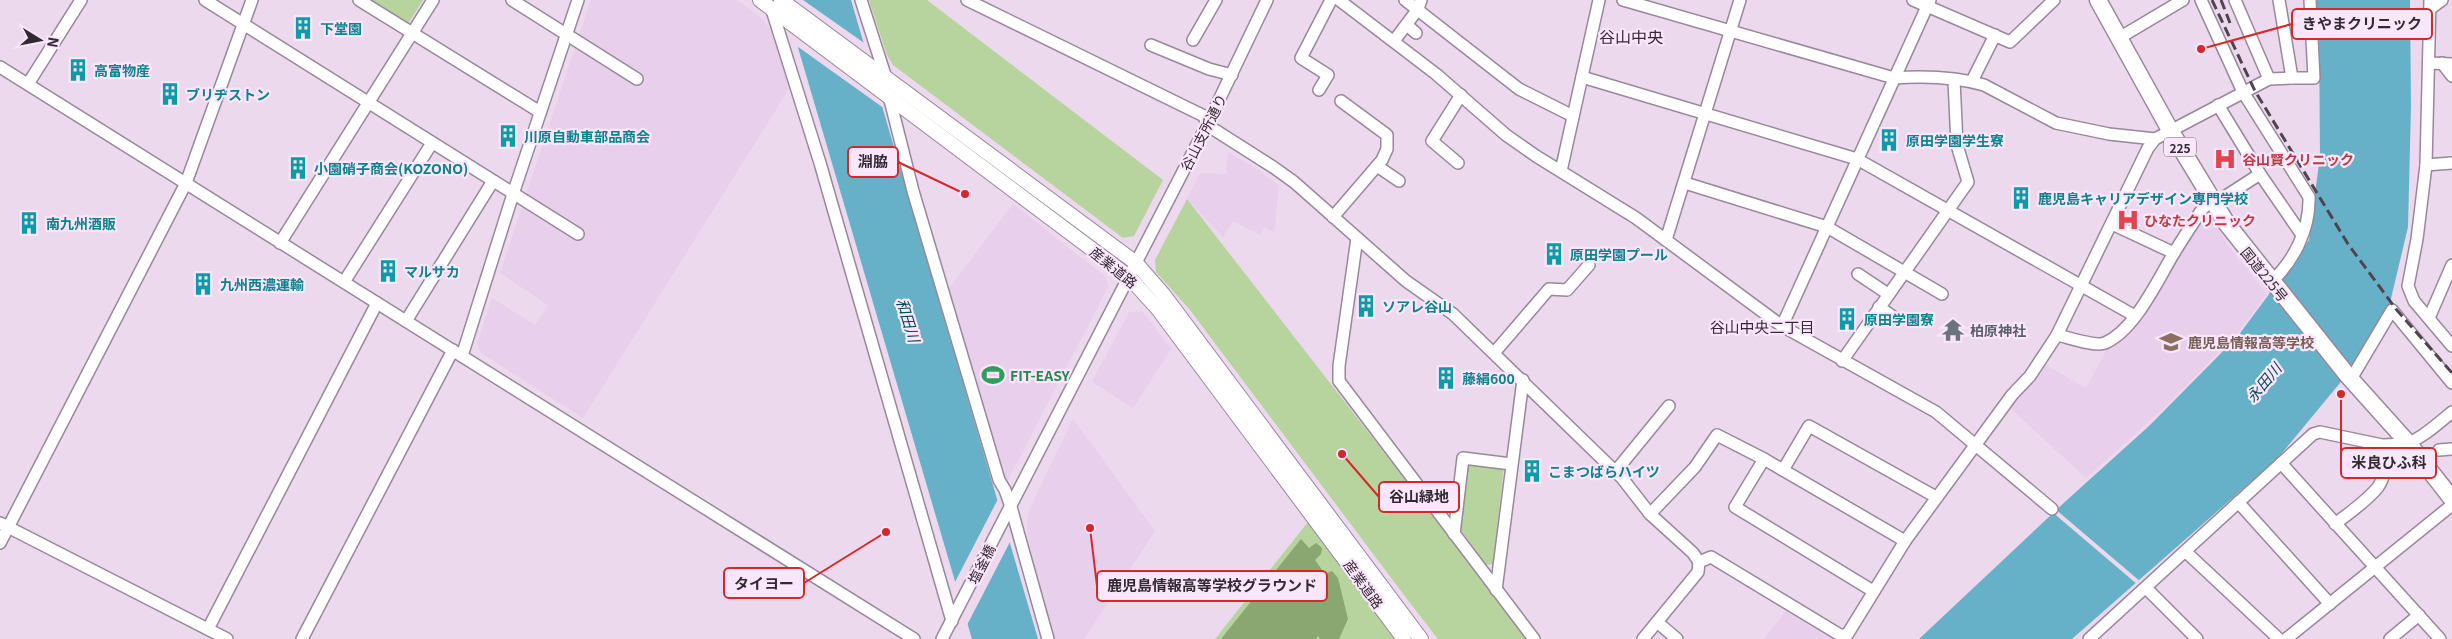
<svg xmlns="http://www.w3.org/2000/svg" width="2452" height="639" viewBox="0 0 2452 639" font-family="Georgia,'Noto Sans JP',serif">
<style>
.built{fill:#e8cfeb}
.green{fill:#b7d39e}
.forest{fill:#8aa771}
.water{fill:#66b1c8}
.pier{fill:#ecd9ee}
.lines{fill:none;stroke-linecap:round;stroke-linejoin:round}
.minor-casing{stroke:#99879b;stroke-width:14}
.major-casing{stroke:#99879b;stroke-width:16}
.highway-casing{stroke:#99879b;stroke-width:19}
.minor{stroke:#fff;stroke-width:11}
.major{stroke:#fff;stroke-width:14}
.highway{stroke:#fff;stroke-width:16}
.rail{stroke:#4e454f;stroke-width:3;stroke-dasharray:10 5;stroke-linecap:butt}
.labels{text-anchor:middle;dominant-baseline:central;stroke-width:4.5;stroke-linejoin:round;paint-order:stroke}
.shield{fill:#fae6fb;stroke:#6e626e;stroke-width:1}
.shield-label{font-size:12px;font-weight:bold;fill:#322a32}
.culture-label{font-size:14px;font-weight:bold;fill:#0d838f;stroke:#fae6fb;text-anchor:start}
.street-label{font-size:14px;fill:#322a32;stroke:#fae6fb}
.health-label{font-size:14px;font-weight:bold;fill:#be3a42;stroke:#fae6fb;text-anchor:start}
.worship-label{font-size:14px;font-weight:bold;fill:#5b616d;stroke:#fae6fb;text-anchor:start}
.education-label{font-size:14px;font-weight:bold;fill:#785e54;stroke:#fae6fb;text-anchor:start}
.leisure-label{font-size:14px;font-weight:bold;fill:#27864d;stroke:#fae6fb;text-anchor:start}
.water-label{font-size:15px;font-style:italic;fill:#04495a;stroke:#fae6fb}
.neighbourhood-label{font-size:15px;fill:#382939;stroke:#fae6fb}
.quarter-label{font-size:16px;fill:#382939;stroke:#fae6fb}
.leader{fill:none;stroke:#d62828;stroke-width:2}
.callout-dot{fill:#d62828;stroke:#fae6fb;stroke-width:2}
.callout{fill:#fae6fb;stroke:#d62828;stroke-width:2}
.callout-label{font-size:15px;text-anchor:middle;font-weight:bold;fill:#322a32}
</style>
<rect width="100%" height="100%" fill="#ecd9ee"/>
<g class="built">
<polygon points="591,0 737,0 757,14 774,33 792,84 583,418 481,353 477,344 492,298 535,325 548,305 500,273"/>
<polygon points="1228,152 1260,171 1279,186 1274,232 1264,227 1260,235 1233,221 1223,237 1187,199 1200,173 1226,174"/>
<polygon points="1013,204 1106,277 1108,287 1007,482 1003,480 947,291"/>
<polygon points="2206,211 2235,255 2267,294 2235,336 2166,406 2086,478 2009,407 2044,364 2086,388 2109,345"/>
<polygon points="1142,311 1171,349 1133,408 1092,382 1129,312"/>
<polygon points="1073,419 1155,531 1084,639 1053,639 1030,549 1027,526 1029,510"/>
<polygon points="1786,611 1832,639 1764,639"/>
</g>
<g class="green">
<polygon points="364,0 423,0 406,27"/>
<polygon points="869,0 927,0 1163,180 1134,236 1123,238 893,65 887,55"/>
<polygon points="1187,199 1529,639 1438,639 1407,599 1190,310 1156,272 1155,260"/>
<polygon points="1465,463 1504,465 1493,564 1486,565 1458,526"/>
<polygon points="1308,522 1400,639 1215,639"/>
</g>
<polygon class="forest" points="1301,539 1309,548 1316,543 1322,548 1321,554 1315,560 1325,574 1332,571 1338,578 1348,619 1339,639 1320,639 1318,636 1316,639 1221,639"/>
<g class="water">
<polygon points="784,0 851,0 1038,639 972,639"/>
<polygon points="2315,0 2410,0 2411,106 2408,227 2389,307 2368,349 2278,458 2072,639 1919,639 2067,500 2149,426 2238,336 2309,240 2320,156 2319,31"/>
</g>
<g class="pier">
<polygon points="782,0 803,0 867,45 885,109 794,44"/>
<polygon points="999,497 1011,540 966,627 954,584"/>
<polygon points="2054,508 2141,582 2138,585 2051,511"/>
</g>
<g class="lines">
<defs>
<g id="minor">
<polyline points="205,0 578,234"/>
<polyline points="359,0 540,112"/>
<polyline points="512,0 637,79"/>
<polyline points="861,0 885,75"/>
<polyline points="967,0 1204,116 1207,125 1273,167 1294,182 1406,281 1453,314 1622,478 1650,514 1693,553 1699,562 1698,572 1643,639"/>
<polyline points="1339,0 1436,74 1506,135 1536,156 1636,218 1782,326 1936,412 2052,509"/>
<polyline points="1405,0 1519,89 1573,116"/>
<path d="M 1623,0 L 1894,78 C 1923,76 1956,77 1984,85 L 2056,123 L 2109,134 L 2155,139"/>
<polyline points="1913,0 2010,42 2054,0"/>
<path d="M 2201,0 L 2243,92 L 2309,197 C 2310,229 2294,261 2271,282"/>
<polyline points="2235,0 2269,79"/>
<polyline points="2430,0 2426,165 2417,239 2408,286 2414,301 2452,346"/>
<polyline points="771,7 820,163 952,621"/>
<polyline points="2431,8 2442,0"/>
<polyline points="1407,25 1416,33"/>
<polyline points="2119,38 2183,0"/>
<polyline points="1193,40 1216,0"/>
<polyline points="1394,41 1418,9 1421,0"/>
<polyline points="1151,45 1209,69 1232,75"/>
<polyline points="2429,63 2452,64"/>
<polyline points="2442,63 2452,76"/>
<polyline points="0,67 914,639"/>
<polyline points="1582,77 1857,159 2135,316"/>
<polyline points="2292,78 2314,78 2310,0"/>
<polyline points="1972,81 1995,35"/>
<polyline points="28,84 81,0"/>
<polyline points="1319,90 1328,75 1301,58 1331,0"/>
<polyline points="889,96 913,191 999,480 1005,490 1011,507 1048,639"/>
<polyline points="2218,105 2260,174 2302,235"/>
<polyline points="1458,163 1432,141 1461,95"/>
<polyline points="2426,165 2452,163"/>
<polyline points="1377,166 1399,181"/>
<polyline points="1561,171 1599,0"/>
<polyline points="1685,183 1827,227 1942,294"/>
<polyline points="2226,196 2260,174"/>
<polyline points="1333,217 1382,160 1387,149 1387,135 1341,101"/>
<polyline points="2112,224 2174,253"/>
<polyline points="1357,238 1339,366 1339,381 1534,639"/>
<polyline points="1666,240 1740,0"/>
<polyline points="280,243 433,0"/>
<polyline points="1858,274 1888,294"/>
<polyline points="344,282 432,143"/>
<polyline points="1879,307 1895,318"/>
<polyline points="2429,318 2452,265"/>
<polyline points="406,321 493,181"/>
<polyline points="1782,326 1930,0"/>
<path d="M 2057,335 C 2067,337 2096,347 2105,343 C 2135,330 2157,281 2174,253 C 2183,238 2193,223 2203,208 L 2213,201"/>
<polyline points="1494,353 1549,289 1567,290 1589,265"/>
<polyline points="462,356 513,194 578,0"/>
<polyline points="1842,361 1968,182 1957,145 1954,80"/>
<polyline points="2351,379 2392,310 2452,383"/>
<polyline points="2439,450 2452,449"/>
<polyline points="1764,459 1735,507 1873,591"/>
<polyline points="2281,463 2440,639"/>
<polyline points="1783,470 1809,426 1936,497"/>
<polyline points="1615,472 1669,406"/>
<polyline points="2238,502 2330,604"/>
<polyline points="1650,514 1695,467 1717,435 1764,459 1905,541"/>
<polyline points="0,523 227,639"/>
<path d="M 2335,524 C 2349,513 2367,501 2378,487 C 2386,476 2386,460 2395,448 C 2418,442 2434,427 2452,412"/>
<polyline points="1454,534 1463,458 1511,464"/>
<polyline points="0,543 186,183 252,0"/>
<polyline points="2186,552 2279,639"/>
<polyline points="1699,562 1711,557 1840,635 1847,635 1905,541 2012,395 2030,376 2057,335 2148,148 2155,139 2269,79 2292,78 2279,0"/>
<polyline points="2146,588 2197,639"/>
<polyline points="1496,590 1523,380"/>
<polyline points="1657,622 1677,639"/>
<polyline points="208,629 377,303"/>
<polyline points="302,639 453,350"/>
<polyline points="942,639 1207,125 1267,0"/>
<polyline points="2089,639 2313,434 2320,432 2382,445 2409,444"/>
<polyline points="2286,639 2452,505"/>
<polyline points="2390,639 2419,615"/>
</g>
<g id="major">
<polyline points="760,0 1129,277 1158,309 1404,639"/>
<polyline points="781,0 1136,263 1163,294 1421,639"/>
</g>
<polyline id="highway" points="2098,0 2170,130 2227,224 2348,376 2409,444 2452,499"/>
</defs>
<use href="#minor" class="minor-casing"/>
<use href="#major" class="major-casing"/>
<use href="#highway" class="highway-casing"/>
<use href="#minor" class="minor"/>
<use href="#major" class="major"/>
<use href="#highway" class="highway"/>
<g class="rail">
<polyline points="2212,0 2255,91 2348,244 2396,309 2452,373"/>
<polyline points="2221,0 2230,23"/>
</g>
</g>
<defs>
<symbol id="building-bare" viewBox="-9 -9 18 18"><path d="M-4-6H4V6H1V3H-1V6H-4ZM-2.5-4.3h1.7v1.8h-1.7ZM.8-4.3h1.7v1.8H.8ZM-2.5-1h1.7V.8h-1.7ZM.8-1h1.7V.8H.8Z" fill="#0f9aa8" stroke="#fae6fb" stroke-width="2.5" paint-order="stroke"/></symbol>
<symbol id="hospital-bare" viewBox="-9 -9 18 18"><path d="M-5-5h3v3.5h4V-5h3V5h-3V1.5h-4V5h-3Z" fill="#e0444e" stroke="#fae6fb" stroke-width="2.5" paint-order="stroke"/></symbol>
<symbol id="temple-bare" viewBox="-9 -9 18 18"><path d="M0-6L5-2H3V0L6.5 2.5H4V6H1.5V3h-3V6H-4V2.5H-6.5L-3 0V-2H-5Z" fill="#6b7280" stroke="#fae6fb" stroke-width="2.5" paint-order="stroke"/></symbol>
<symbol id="school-bare" viewBox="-9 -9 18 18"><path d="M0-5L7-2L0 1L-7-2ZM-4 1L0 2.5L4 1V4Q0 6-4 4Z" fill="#8d6e63" stroke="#fae6fb" stroke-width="2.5" paint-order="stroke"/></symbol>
<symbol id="stadium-bare" viewBox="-9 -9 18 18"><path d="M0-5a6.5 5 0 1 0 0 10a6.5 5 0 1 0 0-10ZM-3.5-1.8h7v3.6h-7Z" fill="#2e9e5b" stroke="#fae6fb" stroke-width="2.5" paint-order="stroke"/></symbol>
</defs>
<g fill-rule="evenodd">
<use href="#building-bare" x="287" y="12" width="32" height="32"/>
<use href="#building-bare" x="62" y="54" width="32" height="32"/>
<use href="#building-bare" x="154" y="78" width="32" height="32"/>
<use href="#building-bare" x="492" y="120" width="32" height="32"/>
<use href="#building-bare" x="1873" y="124" width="32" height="32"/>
<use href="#hospital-bare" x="2209" y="143" width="32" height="32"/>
<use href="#building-bare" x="282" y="152" width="32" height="32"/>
<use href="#building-bare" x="2005" y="182" width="32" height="32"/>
<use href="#hospital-bare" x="2112" y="204" width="32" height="32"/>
<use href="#building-bare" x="13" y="207" width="32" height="32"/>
<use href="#building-bare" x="1538" y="238" width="32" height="32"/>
<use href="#building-bare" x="372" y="255" width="32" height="32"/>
<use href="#building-bare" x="187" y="268" width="32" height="32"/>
<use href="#building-bare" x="1350" y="290" width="32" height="32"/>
<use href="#building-bare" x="1831" y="303" width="32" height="32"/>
<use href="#temple-bare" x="1937" y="314" width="32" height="32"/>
<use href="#school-bare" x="2155" y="326" width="32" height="32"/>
<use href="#stadium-bare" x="977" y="359" width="32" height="32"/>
<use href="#building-bare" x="1430" y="362" width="32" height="32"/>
<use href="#building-bare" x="1516" y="455" width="32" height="32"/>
</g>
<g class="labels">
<rect class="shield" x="2164" y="137.5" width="32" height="19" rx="4"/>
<g class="shield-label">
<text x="2180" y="147">225</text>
</g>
<g class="culture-label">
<text x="320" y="28">下堂園</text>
<text x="94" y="70">高富物産</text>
<text x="186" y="94">ブリヂストン</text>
<text x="524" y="136">川原自動車部品商会</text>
<text x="1906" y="140">原田学園学生寮</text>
<text x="314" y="168">小園硝子商会(KOZONO)</text>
<text x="2038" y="198">鹿児島キャリアデザイン専門学校</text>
<text x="46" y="223">南九州酒販</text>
<text x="1570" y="254">原田学園プール</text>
<text x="404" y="271">マルサカ</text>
<text x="220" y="284">九州西濃運輸</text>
<text x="1382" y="306">ソアレ谷山</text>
<text x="1864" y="319">原田学園寮</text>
<text x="1462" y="378">藤絹600</text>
<text x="1548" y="471">こまつばらハイツ</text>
</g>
<g class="street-label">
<text transform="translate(1203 132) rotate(-63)">谷山支所通り</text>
<text transform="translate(1114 267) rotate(39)">産業道路</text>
<text transform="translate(2265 274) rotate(51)">国道225号</text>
<text transform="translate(981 564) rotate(-63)">塩釜橋</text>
<text transform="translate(1364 584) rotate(54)">産業道路</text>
</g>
<g class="health-label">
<text x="2242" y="159">谷山賢クリニック</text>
<text x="2144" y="220">ひなたクリニック</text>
</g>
<g class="worship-label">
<text x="1970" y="330">柏原神社</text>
</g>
<g class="education-label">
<text x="2188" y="342">鹿児島情報高等学校</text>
</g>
<g class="leisure-label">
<text x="1010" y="375">FIT-EASY</text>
</g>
<g class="water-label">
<text transform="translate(909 320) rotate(73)">和田川</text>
<text transform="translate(2263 382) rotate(-50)">永田川</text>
</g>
<g class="neighbourhood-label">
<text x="1762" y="326">谷山中央二丁目</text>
</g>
<g class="quarter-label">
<text x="1631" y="36">谷山中央</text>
</g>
</g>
<path class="leader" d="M2201 49L2292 24M965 194L898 162M2341 394L2341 463M1342 454L1379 497M886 532L804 583M1090 528L1097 586"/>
<g class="callout-dot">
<circle cx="2201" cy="49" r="5"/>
<circle cx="965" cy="194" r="5"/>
<circle cx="2341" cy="394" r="5"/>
<circle cx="1342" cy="454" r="5"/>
<circle cx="886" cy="532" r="5"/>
<circle cx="1090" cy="528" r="5"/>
</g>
<g class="callout">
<rect x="2292" y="9" width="140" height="30" rx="5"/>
<rect x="848" y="147" width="50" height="30" rx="5"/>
<rect x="2341" y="448" width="95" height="30" rx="5"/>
<rect x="1379" y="482" width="80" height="30" rx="5"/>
<rect x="724" y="568" width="80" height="30" rx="5"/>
<rect x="1097" y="571" width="230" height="30" rx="5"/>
</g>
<g class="callout-label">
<text x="2362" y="29">きやまクリニック</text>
<text x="873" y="167">淵脇</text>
<text x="2389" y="468">米良ひふ科</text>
<text x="1419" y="502">谷山緑地</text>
<text x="764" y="589">タイヨー</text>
<text x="1212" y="591">鹿児島情報高等学校グラウンド</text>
</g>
<g transform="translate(40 40) rotate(100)" stroke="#fae6fb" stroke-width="4" paint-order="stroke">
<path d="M0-4L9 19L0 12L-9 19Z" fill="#322a32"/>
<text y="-8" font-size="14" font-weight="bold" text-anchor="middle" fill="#322a32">N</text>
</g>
</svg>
